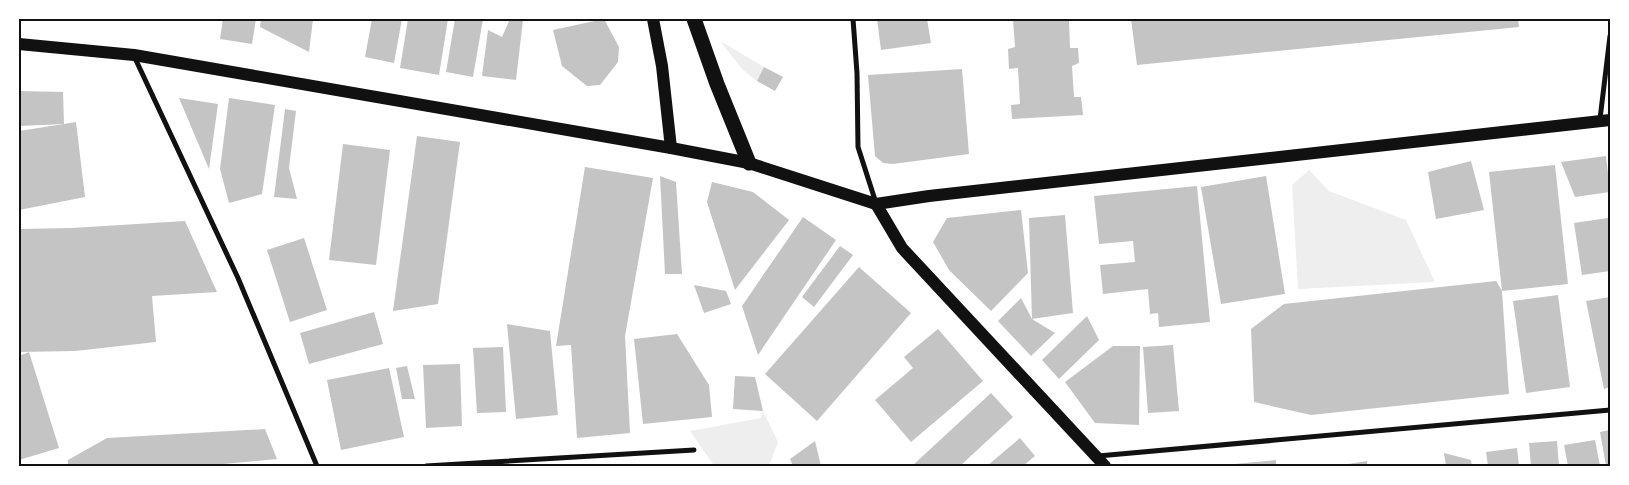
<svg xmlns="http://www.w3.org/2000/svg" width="1629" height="485" viewBox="0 0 1629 485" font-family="'Exo 2',sans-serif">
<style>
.green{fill:#eee}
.building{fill:#c4c4c4}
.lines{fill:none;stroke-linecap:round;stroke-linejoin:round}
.minor{stroke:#111;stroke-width:5}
.primary{stroke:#111;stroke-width:12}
.motorway{stroke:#111;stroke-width:15}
.neatline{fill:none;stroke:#111;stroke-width:2}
</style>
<rect width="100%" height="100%" fill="#fff"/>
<g class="green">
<polygon points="720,41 764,67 757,81 743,70"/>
<polygon points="1309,170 1329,191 1406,220 1435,282 1298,289 1292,185"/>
<polygon points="763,411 778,442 769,466 713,464 690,431 761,418"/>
</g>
<g class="building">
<polygon points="223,19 256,19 252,44 220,39"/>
<polygon points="261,19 313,19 309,52 260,27"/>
<polygon points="372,19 402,19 394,63 365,57"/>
<polygon points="408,19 448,19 439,75 400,68"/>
<polygon points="455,19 483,19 473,77 446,72"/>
<polygon points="510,19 523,20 516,80 482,76 488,30 502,37"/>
<polygon points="604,19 619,47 618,62 600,85 587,86 562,66 553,30"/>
<polygon points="877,19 927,19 931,43 881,50"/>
<polygon points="1013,19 1069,19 1070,48 1078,48 1079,63 1072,66 1074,97 1081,97 1083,115 1012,119 1011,105 1020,104 1018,68 1009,69 1008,49 1015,47"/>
<polygon points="1131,19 1518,19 1519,27 1137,65"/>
<polygon points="764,67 783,77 775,91 757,81"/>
<polygon points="962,69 969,154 893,164 883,163 875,156 868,75"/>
<polygon points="19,91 63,92 64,124 76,122 85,197 19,210 19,131 64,124 19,126"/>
<polygon points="179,98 218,104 209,169"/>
<polygon points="229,98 275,105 262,194 229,203 220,169"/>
<polygon points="285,109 296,111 289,168 297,199 274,197"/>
<polygon points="417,136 460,142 438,304 393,311"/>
<polygon points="343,144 390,150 376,265 329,260"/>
<polygon points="1606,156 1610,192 1575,197 1561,162"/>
<polygon points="1471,161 1484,210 1436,219 1428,172"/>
<polygon points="1555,165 1568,284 1502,291 1489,172"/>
<polygon points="585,167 653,178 625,336 630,433 577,438 571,345 556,346"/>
<polygon points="660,176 676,182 682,274 665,274"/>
<polygon points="1266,176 1285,294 1221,304 1201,187"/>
<polygon points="712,182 753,192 789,220 735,290 707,202"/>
<polygon points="1197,186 1210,322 1159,327 1158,313 1150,314 1148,289 1103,294 1100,265 1135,262 1133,241 1099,244 1094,196"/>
<polygon points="1021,210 1028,273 991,311 949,270 933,242 947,218"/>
<polygon points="1065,215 1073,313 1032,319 1055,333 1031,356 998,321 1021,298 1032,319 1029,218"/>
<polygon points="803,217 836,240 758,355 742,306"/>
<polygon points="1608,218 1610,231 1610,271 1582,275 1574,223"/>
<polygon points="185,221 217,292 152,296 156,342 75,351 19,352 19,229 72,228"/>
<polygon points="304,238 327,310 290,322 267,250"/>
<polygon points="840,246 853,255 814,307 802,297"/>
<polygon points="859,267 911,313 817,421 765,374"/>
<polygon points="1496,281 1502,291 1509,394 1311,415 1254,402 1251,329 1284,304"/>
<polygon points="694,285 726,291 731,304 704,313"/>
<polygon points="1558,295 1570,387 1526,393 1513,301"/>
<polygon points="1610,297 1610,387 1604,389 1586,301"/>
<polygon points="374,312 383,344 309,364 300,333"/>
<polygon points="1087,316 1099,340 1059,379 1042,360"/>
<polygon points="507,324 550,331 558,415 516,419"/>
<polygon points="938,329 983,381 911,442 875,400 913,368 904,357"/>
<polygon points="677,334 709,385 712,417 643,424 634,339"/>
<polygon points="1173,345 1179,411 1148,413 1143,347"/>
<polygon points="1113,346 1140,346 1139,425 1095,423 1065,382"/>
<polygon points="503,347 506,412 477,413 473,348"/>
<polygon points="29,352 59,448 19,460 19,356"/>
<polygon points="460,364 462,426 426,428 423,365"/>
<polygon points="407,366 415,399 402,399 396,368"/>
<polygon points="389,368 404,437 341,450 327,380"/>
<polygon points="735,376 755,377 763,411 733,409"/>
<polygon points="991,393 1013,417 960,466 912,466"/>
<polygon points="265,429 277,459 202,466 68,466 68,460 107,438"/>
<polygon points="1610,430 1610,466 1606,466 1600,432"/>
<polygon points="1020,438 1035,456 1023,466 987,466"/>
<polygon points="1595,440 1600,466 1568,466 1564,445"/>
<polygon points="815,441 821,466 793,466 790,459"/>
<polygon points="1557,441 1559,466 1531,466 1529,443"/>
<polygon points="1517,448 1519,466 1488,466 1486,452"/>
<polygon points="1444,453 1471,460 1472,466 1446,466"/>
<polygon points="1276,460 1276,466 1224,466 1224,465"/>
<polygon points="1367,461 1367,466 1342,466 1342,465"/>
</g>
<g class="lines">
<g class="minor">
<polyline points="853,19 857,73 858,147 876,203"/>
<polyline points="134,56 238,278 317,466"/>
<polyline points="1600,119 1610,36"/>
<polyline points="1098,456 1610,410"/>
<polyline points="426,466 694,450"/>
</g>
<g class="primary">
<polyline points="653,19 662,66 671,148"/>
<polyline points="19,44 134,55 671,148 749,163 876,204 929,196 1610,120"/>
<polyline points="876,204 902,248 1105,466"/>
</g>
<polyline class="motorway" points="694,19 717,84 749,163"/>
</g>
<rect width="1629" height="485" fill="none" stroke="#ffffff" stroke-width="40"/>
<rect x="20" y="20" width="1589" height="445" class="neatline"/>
</svg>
